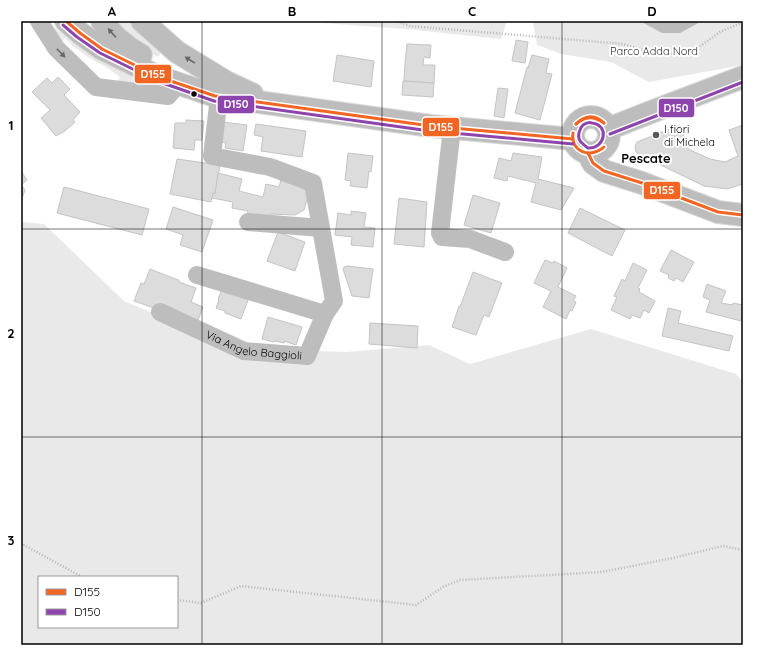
<svg xmlns="http://www.w3.org/2000/svg" width="764" height="666" viewBox="0 0 764 666" font-family="Quicksand,sans-serif">
<style>
.green{fill:#e9e9e9;fill-rule:evenodd}
.water{fill:#bbb}
.building{fill:#dcdcdc;stroke:#c4c4c4}
.lines{fill:none;stroke-linecap:round;stroke-linejoin:round}
.major-casing{stroke:#dbdbdb;stroke-width:24}
.path{stroke:#b8b8b8;stroke-width:2.5;stroke-dasharray:1 2;stroke-linecap:butt}
.minor{stroke:#bdbdbd;stroke-width:18}
.major{stroke:#bdbdbd;stroke-width:22}
.bus-1-casing{stroke:#fff;stroke-width:6}
.bus-2-casing{stroke:#fff;stroke-width:6}
.bus-1{stroke:#f26522;stroke-width:3}
.bus-2{stroke:#8e44ad;stroke-width:3}
.oneway{fill:#686868}
.grid{fill:none;stroke:#000;stroke-width:1;stroke-opacity:0.55}
.bus-dot{fill:#000;stroke:#fff;stroke-width:1.5}
.poi-dot{fill:#595959;stroke:#fff;stroke-width:1.5}
.labels{text-anchor:middle;dominant-baseline:central;stroke-width:4;stroke-linejoin:round;paint-order:stroke}
.park-label{font-size:11px;fill:#2e2e2e;stroke:#fff}
.poi-label{font-size:11px;fill:#000;stroke:#fff;text-anchor:start}
.street-label{font-size:11px;fill:#000;stroke:#fff}
.quarter-label{font-size:13px;font-weight:bold;fill:#000;stroke:#fff}
.line-badge{stroke:#fff;stroke-width:1.5}
.badge-label{font-size:11px;text-anchor:middle;font-weight:bold;fill:#fff}
.neatline{fill:none;stroke:#000;stroke-width:1.5}
.grid-label{font-size:13px;text-anchor:middle;font-weight:bold;fill:#000}
</style>
<rect width="100%" height="100%" fill="#fff"/>
<g class="green">
<polygon points="110,21 132,21 163,49 158,57 139,47"/>
<polygon points="295,21 507,21 501,39 406,29"/>
<polygon points="525,21 743,21 743,65 649,82 611,62 561,54 537,45 533,23"/>
<polygon points="48,23 87,52 127,74 145,82 155,89 118,81 120,77 106,67 88,57 74,47 65,38 61,42"/>
<path d="M 21,222 L 44,224 L 124,301 L 236,348 L 346,352 L 429,345 L 470,364 L 591,329 L 736,374 L 743,382 L 743,645 L 21,645 ZM 39,577 L 177,577 L 177,627 L 39,627 Z"/>
</g>
<polygon class="water" points="640,21 702,21 680,33 662,33"/>
<g class="building">
<polygon points="516,40 528,42 525,63 512,61"/>
<polygon points="407,44 431,45 430,58 424,57 423,65 435,65 434,83 404,81 405,63"/>
<polygon points="337,55 374,61 371,87 333,81"/>
<polygon points="532,55 549,59 546,73 552,74 540,120 515,113 527,67 528,68"/>
<polygon points="58,77 70,89 64,95 80,112 73,120 75,122 65,131 56,136 41,118 50,110 32,92 47,78 52,83"/>
<polygon points="403,81 434,83 433,97 402,95"/>
<polygon points="498,88 508,89 504,118 494,116"/>
<polygon points="186,120 204,121 202,140 195,140 194,150 173,148 175,123 186,123"/>
<polygon points="223,122 247,125 243,151 225,148 226,143 220,142"/>
<polygon points="256,124 306,131 302,157 261,151 263,137 254,135"/>
<polygon points="680,125 688,149 710,159 725,162 738,156 729,130 743,125 743,184 727,189 704,186 640,155 636,152 635,146 637,142"/>
<polygon points="348,153 373,156 371,172 369,171 367,188 350,186 351,181 345,180"/>
<polygon points="513,153 542,157 538,179 574,188 561,210 531,202 536,183 508,176 507,181 494,178 499,158 511,161"/>
<polygon points="177,159 220,165 215,194 213,193 211,202 170,194"/>
<polygon points="21,171 27,180 21,185 25,190 21,201"/>
<polygon points="218,173 242,179 239,191 263,197 266,184 279,187 281,179 296,184 307,191 308,196 304,210 295,215 270,214 270,217 247,214 248,211 232,208 233,202 212,198 213,193 215,194"/>
<polygon points="64,187 149,209 142,235 57,213"/>
<polygon points="473,195 500,203 491,233 464,225"/>
<polygon points="399,198 427,202 424,247 394,244"/>
<polygon points="173,207 213,220 202,252 180,245 183,235 166,229"/>
<polygon points="580,208 625,230 612,256 568,233"/>
<polygon points="351,211 366,213 364,227 375,228 373,247 351,245 352,237 335,235 338,213 351,215"/>
<polygon points="278,232 305,242 295,271 267,261"/>
<polygon points="671,250 694,262 683,282 676,278 674,281 668,278 669,275 660,271"/>
<polygon points="545,260 553,263 554,261 567,268 558,287 576,296 573,301 576,302 572,311 570,310 566,319 543,307 551,291 534,283"/>
<polygon points="633,263 647,270 638,288 640,289 639,292 655,301 649,313 644,310 640,318 632,315 630,319 611,310 617,297 614,296 622,279 625,281"/>
<polygon points="347,266 373,269 369,298 352,296 343,269 344,267"/>
<polygon points="150,269 178,280 179,280 179,282 196,288 191,302 203,307 197,323 134,301 141,283 144,284"/>
<polygon points="473,272 502,283 489,317 484,315 476,335 452,327 459,306 460,307"/>
<polygon points="707,284 726,291 721,303 733,305 733,303 743,305 743,313 741,321 706,312 710,300 703,297"/>
<polygon points="222,289 248,300 241,319 225,313 225,311 216,308 219,300 218,299"/>
<polygon points="668,308 681,311 678,323 733,336 729,351 662,336"/>
<polygon points="268,317 302,327 296,345 284,341 284,343 275,341 274,342 262,339"/>
<polygon points="370,323 418,326 417,348 369,344"/>
</g>
<g class="lines">
<defs>
<g id="major">
<polyline points="66,21 80,33 102,49 159,77 215,96 431,126 573,139"/>
<path d="M 102,21 C 114,36 124,46 141,55"/>
<polyline points="142,21 177,52 226,82 252,94"/>
<circle cx="591" cy="135" r="18"/>
<polyline points="608,129 651,112 743,77"/>
<polyline points="588,153 593,163 604,171 642,183 718,212 743,215"/>
</g>
</defs>
<use href="#major" class="major-casing"/>
<g class="path">
<polyline points="395,21 410,26 623,44 650,52 677,54 699,47 720,32 743,22"/>
<polyline points="21,547 24,545 82,577"/>
<polyline points="177,600 201,603 241,586 416,605 443,587 460,580 602,572 673,558 723,546 743,550"/>
</g>
<g class="minor">
<polyline points="39,21 56,48 96,87 168,96 178,84"/>
<polyline points="452,128 440,233 442,237 470,239 505,252"/>
<polyline points="248,222 321,228"/>
<polyline points="197,275 325,314 334,301 313,183 270,167 212,156 219,97"/>
<path id="s1" d="M 160,312 L 244,351 L 307,356 L 325,314"/>
</g>
<use href="#major" class="major"/>
<defs>
<g id="bus-1">
<polyline points="66,21 80,33 102,49 159,77 215,96 431,126 573,139"/>
<path d="M 576,124 C 585,115 595,114 604,123"/>
<path d="M 576,124 C 586,116 593,116 604,123"/>
<path d="M 573,133 C 570,152 591,159 604,147"/>
<polyline points="588,153 593,163 604,171 642,183 718,212 743,215"/>
</g>
<g id="bus-2">
<polyline points="63,25 77,37 100,53 157,81 214,101 430,131 573,144"/>
<polyline points="610,134 743,82"/>
<path d="M 588,148 C 581,143 576,139 580,130 C 581,127 581,127 583,125 C 586,123 589,122 592,123 C 610,125 605,149 588,148"/>
</g>
</defs>
<use href="#bus-1" class="bus-1-casing"/>
<use href="#bus-2" class="bus-2-casing"/>
<use href="#bus-1" class="bus-1"/>
<use href="#bus-2" class="bus-2"/>
</g>
<defs><path id="oneway-solid" d="M-6-.8H1V-3.2L6.5 0L1 3.2V.8H-6Z"/></defs>
<g class="oneway">
<use href="#oneway-solid" transform="translate(112 33) rotate(-131)"/>
<use href="#oneway-solid" transform="translate(61 53) rotate(46)"/>
<use href="#oneway-solid" transform="translate(190 60) rotate(-148)"/>
</g>
<path class="grid" d="M 202,21 L 202,645M 382,21 L 382,645M 562,21 L 562,645M 21,229 L 743,229M 21,437 L 743,437"/>
<circle class="bus-dot" cx="194" cy="94" r="3.5"/>
<circle class="poi-dot" cx="656" cy="135" r="4"/>
<g class="labels">
<g class="park-label">
<text x="654" y="51">Parco Adda Nord</text>
</g>
<g class="poi-label">
<text x="664" y="129">I fiori<tspan x="664" dy="13">di Michela</tspan></text>
</g>
<g class="street-label">
<text stroke="none"><textPath href="#s1" startOffset="101">Via Angelo Baggioli</textPath></text>
</g>
<g class="quarter-label">
<text x="646" y="158">Pescate</text>
</g>
</g>
<g class="line-badge">
<rect x="134" y="64" width="38" height="20" rx="4" fill="#f26522"/>
<rect x="217" y="95" width="38" height="19" rx="4" fill="#8e44ad"/>
<rect x="658" y="98" width="37" height="20" rx="4" fill="#8e44ad"/>
<rect x="422" y="117" width="38" height="20" rx="4" fill="#f26522"/>
<rect x="643" y="181" width="38" height="19" rx="4" fill="#f26522"/>
</g>
<g class="badge-label">
<text x="153" y="78">D155</text>
<text x="236" y="108">D150</text>
<text x="676" y="112">D150</text>
<text x="441" y="131">D155</text>
<text x="662" y="194">D155</text>
</g>
<rect width="764" height="666" fill="none" stroke="#ffffff" stroke-width="44"/>
<rect x="38" y="576" width="140" height="52" fill="#ffffff" stroke="#999999"/>
<rect x="46" y="589" width="20" height="6" fill="#f26522" stroke="#999999"/>
<text x="74" y="596" font-size="12" fill="#000000">D155</text>
<rect x="46" y="609" width="20" height="6" fill="#8e44ad" stroke="#999999"/>
<text x="74" y="616" font-size="12" fill="#000000">D150</text>
<rect x="22" y="22" width="720" height="622" class="neatline"/>
<g class="grid-label">
<text x="112" y="16">A</text>
<text x="292" y="16">B</text>
<text x="472" y="16">C</text>
<text x="652" y="16">D</text>
<text x="11" y="130">1</text>
<text x="11" y="338">2</text>
<text x="11" y="545">3</text>
</g>
</svg>
